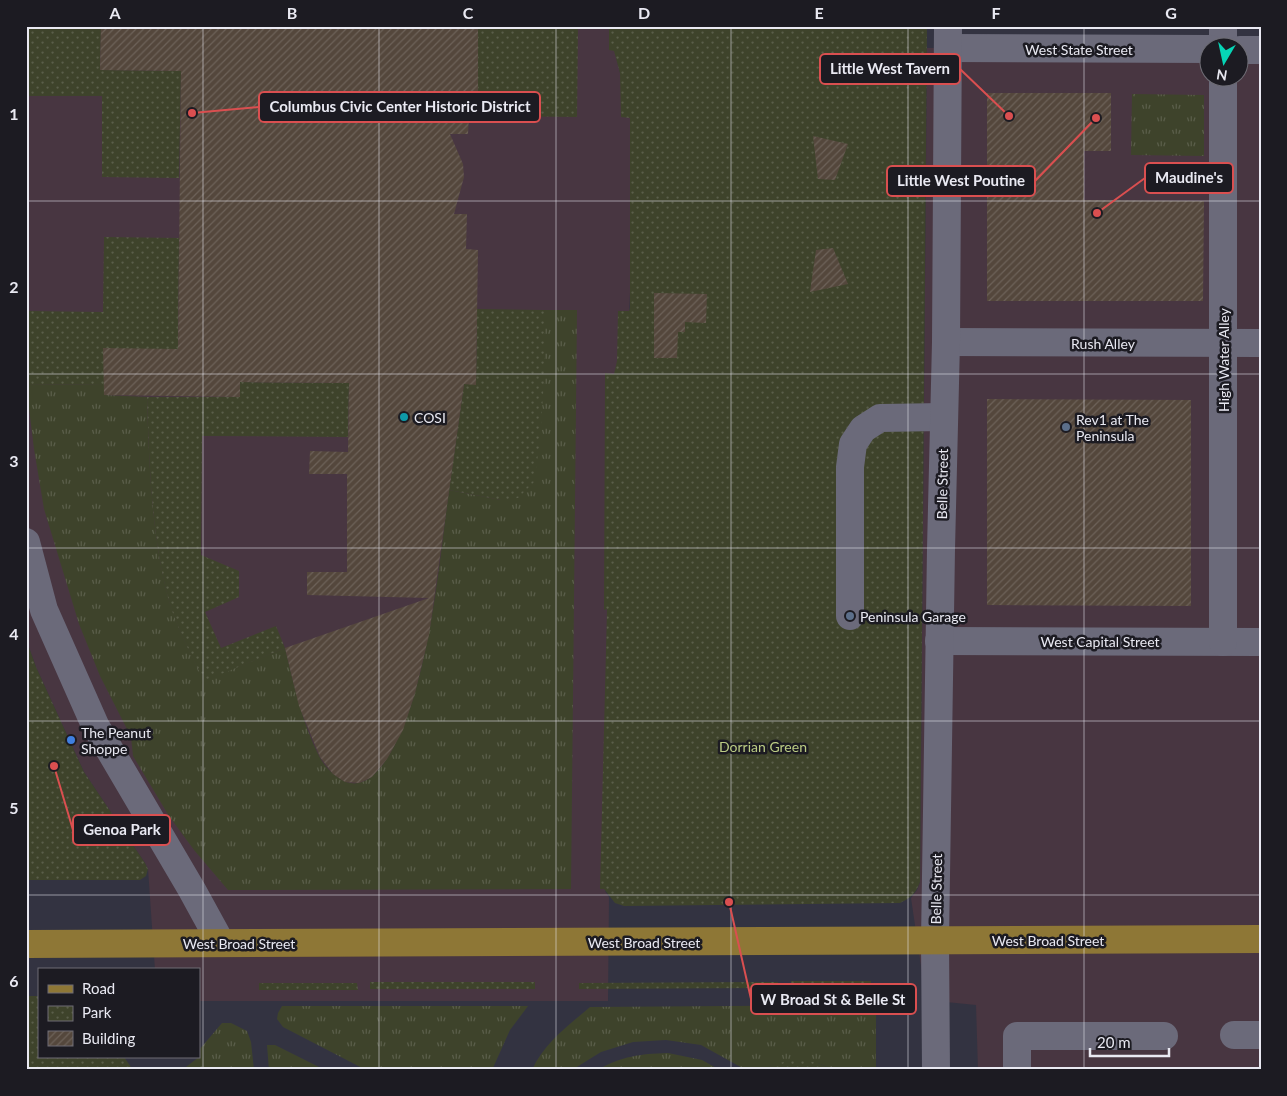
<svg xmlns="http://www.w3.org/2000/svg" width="1287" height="1096" viewBox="0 0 1287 1096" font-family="Lato,sans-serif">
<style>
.commercial{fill:#483641}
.grass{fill:url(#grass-tufts)}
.park{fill:url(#park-dots)}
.building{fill:url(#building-hatch)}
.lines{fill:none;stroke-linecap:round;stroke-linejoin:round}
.minor{stroke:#6b6a7a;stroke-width:28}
.major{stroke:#8e7736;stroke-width:28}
.grid{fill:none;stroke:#e9e9f2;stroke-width:1;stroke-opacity:0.55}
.culture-dot{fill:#0f9aa8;stroke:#1c1b22;stroke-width:2}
.service-dot{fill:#5c6f8a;stroke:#1c1b22;stroke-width:2}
.shop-dot{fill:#3f7fe0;stroke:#1c1b22;stroke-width:2}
.labels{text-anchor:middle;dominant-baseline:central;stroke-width:5;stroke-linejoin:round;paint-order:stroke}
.street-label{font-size:14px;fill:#e9e9f2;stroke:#1c1b22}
.poi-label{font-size:14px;fill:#e9e9f2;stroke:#1c1b22;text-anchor:start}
.park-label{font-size:14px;fill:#bbcc84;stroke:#1c1b22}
.leader{fill:none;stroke:#da4f50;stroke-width:2}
.callout-dot{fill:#da4f50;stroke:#1c1b22;stroke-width:2}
.callout{fill:#1c1b22;stroke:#da4f50;stroke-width:2}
.callout-label{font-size:15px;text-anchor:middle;font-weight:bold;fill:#e9e9f2}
.neatline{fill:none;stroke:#e9e9f2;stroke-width:2}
.grid-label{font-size:16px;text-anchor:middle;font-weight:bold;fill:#e9e9f2}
</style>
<defs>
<pattern id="grass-tufts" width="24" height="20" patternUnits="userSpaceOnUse" patternTransform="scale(1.25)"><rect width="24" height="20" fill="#3e432b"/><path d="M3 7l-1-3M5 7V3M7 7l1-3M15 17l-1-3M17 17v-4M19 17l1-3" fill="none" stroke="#5a5e4a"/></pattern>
<pattern id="park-dots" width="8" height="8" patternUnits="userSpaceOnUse" patternTransform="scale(1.25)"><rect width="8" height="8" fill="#3e432b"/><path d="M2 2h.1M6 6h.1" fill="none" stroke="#5a5e4a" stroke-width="1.8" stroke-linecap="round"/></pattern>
<pattern id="building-hatch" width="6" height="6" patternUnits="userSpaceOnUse" patternTransform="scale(1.25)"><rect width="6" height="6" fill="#54473c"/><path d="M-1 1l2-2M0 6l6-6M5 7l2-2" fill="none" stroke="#6d6259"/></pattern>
</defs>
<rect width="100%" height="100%" fill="#333341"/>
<g class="commercial">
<polygon points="26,26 613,26 614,48 630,114 630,293 605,891 609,897 608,1001 199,1001 199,970 155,970 148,869 145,863 84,772 36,667 26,639"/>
<polygon points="927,48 1209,49 1210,78 1240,78 1240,50 1261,50 1261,1070 978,1070 976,1005 926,1000 911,898 917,890 920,882"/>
</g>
<g class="grass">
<polygon points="1132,94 1204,95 1204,156 1131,155"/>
<path d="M 544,310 L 577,310 L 571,889 L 228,890 L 194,850 L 169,816 L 133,756 L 131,737 L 100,676 L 79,624 L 44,509 L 34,449 L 26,384 L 104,385 L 104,395 L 147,397 C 149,461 151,527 166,589 C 173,620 190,652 204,680 L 285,648 C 294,685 302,722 319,756 C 323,764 331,773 339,778 C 378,806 408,718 415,692 C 434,626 440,558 449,490 L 501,500 L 544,380 Z"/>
<path d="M 876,1005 L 876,1070 L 834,1070 L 818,1063 L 771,1065 L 766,1070 L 746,1070 L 701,1045 L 666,1040 L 633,1042 L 601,1052 L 572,1070 L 532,1070 C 544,1043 569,1025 590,1007 Z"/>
<polygon points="282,1006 528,1006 510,1030 492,1070 366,1070 283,1027 277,1019 278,1013"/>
<polygon points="222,1023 231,1023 247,1031 251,1042 254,1070 182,1070 199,1057 199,1050"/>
<polygon points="267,1045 275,1045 325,1070 269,1070"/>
<path d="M 668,1053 L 702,1060 L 720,1070 L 597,1070 C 623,1056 639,1054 668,1053 Z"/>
</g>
<g class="park">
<polygon points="26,26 101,26 100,70 181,71 179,178 102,177 102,96 26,96"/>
<polygon points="478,26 578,26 577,117 478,116"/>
<path d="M 609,26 L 927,26 L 920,882 C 916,893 911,898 900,903 L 624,906 L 615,903 L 604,889 L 600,889 L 607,609 L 604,610 L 605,373 L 614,374 L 617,361 L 618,311 L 629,311 L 630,308 L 630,118 L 621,117 L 620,73 L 614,51 L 609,50 Z"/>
<polygon points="104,237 179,238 178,349 104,385 26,384 26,311 103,312"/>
<polygon points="477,309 544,310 544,380 540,441 534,482 518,498 501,500 449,490 464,384 476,384"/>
<path d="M 240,382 L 349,383 L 348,437 L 202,436 L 201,555 L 239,571 L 239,597 L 205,612 L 221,648 L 276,626 L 285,648 L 204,681 C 190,652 173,621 166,590 C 151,527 149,461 147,397 L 240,397 Z"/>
<polygon points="26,639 36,667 84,772 145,863 148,869 146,876 140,880 26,880"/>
<polygon points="791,981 871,981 871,988 791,987"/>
<rect x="370" y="982" width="165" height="7"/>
<polygon points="778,982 778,988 579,989 579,983"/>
<polygon points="259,983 357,983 358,990 259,990"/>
<polygon points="26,996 39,996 39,1057 124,1057 133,1070 26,1070"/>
<polygon points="797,1059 818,1063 834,1070 766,1070 771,1065"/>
</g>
<g class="building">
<polygon points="101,26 478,26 478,116 469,116 468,134 450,134 463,164 464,177 454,214 467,214 466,249 478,250 476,385 464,384 429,635 415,693 403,730 387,759 372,777 359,783 345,782 333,774 320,757 299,706 285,648 429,598 307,595 307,572 347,572 347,474 309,474 310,451 348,452 349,383 240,382 240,397 104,395 103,348 178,349 181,71 100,70"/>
<polygon points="987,93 1111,93 1111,151 1084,151 1084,200 1204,201 1203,301 987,301"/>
<polygon points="813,136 848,144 835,180 818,179"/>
<polygon points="833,248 848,284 810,292 816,250"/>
<polygon points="654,293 707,294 706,323 685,322 685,332 678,332 677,358 654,358"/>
<polygon points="987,399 1191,400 1191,606 987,605"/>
</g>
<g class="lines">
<g class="minor">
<polyline points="1223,26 1223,48"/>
<polyline points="948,48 1210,49"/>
<polyline points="1240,50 1261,50"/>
<polyline points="946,342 1261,343"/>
<polyline points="26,542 44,610 95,725 192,890 221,943"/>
<polyline points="850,616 850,467 853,444 863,429 880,418 943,417"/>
<polyline points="939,641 1261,642"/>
<polyline points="1223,642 1223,78"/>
<polyline points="1234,1035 1261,1035"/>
<polyline points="936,1070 935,941 941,549 946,342 948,26"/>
<polyline points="1017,1070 1017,1036 1164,1036"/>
</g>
<polyline class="major" points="26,944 1261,939"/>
</g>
<path class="grid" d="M 203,26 L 203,1070M 379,26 L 379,1070M 556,26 L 556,1070M 731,26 L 731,1070M 908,26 L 908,1070M 1084,26 L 1084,1070M 26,201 L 1261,201M 26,374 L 1261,374M 26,548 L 1261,548M 26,721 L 1261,721M 26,895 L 1261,895"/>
<circle class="culture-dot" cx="404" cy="417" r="5"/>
<g class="service-dot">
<circle cx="1066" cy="427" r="5"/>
<circle cx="850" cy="616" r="5"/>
</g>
<circle class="shop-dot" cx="71" cy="740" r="5"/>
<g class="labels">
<g class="street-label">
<text x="1079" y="49">West State Street</text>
<text x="1103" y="343">Rush Alley</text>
<text transform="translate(1223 360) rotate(-90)">High Water Alley</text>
<text transform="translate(942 484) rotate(-89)">Belle Street</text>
<text x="1100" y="641">West Capital Street</text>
<text transform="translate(936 889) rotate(-89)">Belle Street</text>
<text x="1048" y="940">West Broad Street</text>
<text x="644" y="942">West Broad Street</text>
<text x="239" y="943">West Broad Street</text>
</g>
<g class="poi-label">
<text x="414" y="417">COSI</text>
<text x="1076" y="419">Rev1 at The<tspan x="1076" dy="16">Peninsula</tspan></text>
<text x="860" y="616">Peninsula Garage</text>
<text x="81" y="732">The Peanut<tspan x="81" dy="16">Shoppe</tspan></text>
</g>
<g class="park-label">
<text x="763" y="746">Dorrian Green</text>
</g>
</g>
<path class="leader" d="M1009 116L960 69M192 113L259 107M1097 213L1145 178M1096 118L1035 181M54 766L73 830M729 902L751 999"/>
<g class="callout-dot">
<circle cx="1009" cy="116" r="5"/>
<circle cx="192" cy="113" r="5"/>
<circle cx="1097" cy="213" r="5"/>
<circle cx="1096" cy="118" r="5"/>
<circle cx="54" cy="766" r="5"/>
<circle cx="729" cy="902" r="5"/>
</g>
<g class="callout">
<rect x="820" y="54" width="140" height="30" rx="5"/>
<rect x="259" y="92" width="281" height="30" rx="5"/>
<rect x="1145" y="163" width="88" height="30" rx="5"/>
<rect x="887" y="166" width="148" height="30" rx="5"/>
<rect x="73" y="815" width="97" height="30" rx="5"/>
<rect x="751" y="984" width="165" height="30" rx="5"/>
</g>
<g class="callout-label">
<text x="890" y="74">Little West Tavern</text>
<text x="400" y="112">Columbus Civic Center Historic District</text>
<text x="1189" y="183">Maudine's</text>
<text x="961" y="186">Little West Poutine</text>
<text x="122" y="835">Genoa Park</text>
<text x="833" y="1005">W Broad St &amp; Belle St</text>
</g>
<rect width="1287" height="1096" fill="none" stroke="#1c1b22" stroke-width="55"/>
<rect x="38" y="968" width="162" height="90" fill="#1c1b22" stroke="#6e6d75"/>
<rect x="48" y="985" width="25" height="8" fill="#8e7736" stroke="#6e6d75"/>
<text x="82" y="994" font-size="15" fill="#e9e9f2">Road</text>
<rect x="48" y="1006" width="25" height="15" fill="url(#park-dots)" stroke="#6e6d75"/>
<text x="82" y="1018" font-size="15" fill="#e9e9f2">Park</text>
<rect x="48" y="1031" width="25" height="15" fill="url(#building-hatch)" stroke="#6e6d75"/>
<text x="82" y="1044" font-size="15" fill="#e9e9f2">Building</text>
<g transform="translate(1224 62) rotate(189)"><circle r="24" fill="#1c1b22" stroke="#6e6d75"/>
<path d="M0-4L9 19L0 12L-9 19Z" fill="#06d5b6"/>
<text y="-8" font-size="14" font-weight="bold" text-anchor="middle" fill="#e9e9f2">N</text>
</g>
<path d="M1090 1048v8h79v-8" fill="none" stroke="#e9e9f2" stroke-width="2.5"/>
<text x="1097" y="1048" font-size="15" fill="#e9e9f2" stroke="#1c1b22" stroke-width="4" paint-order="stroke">20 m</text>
<rect x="28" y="28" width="1232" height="1040" class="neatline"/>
<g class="grid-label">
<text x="115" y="19">A</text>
<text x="292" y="19">B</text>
<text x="468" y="19">C</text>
<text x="644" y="19">D</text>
<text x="819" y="19">E</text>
<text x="996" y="19">F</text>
<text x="1171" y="19">G</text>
<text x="14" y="120">1</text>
<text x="14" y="293">2</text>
<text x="14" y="467">3</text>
<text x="14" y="640">4</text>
<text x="14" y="814">5</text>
<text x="14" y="987">6</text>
</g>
</svg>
